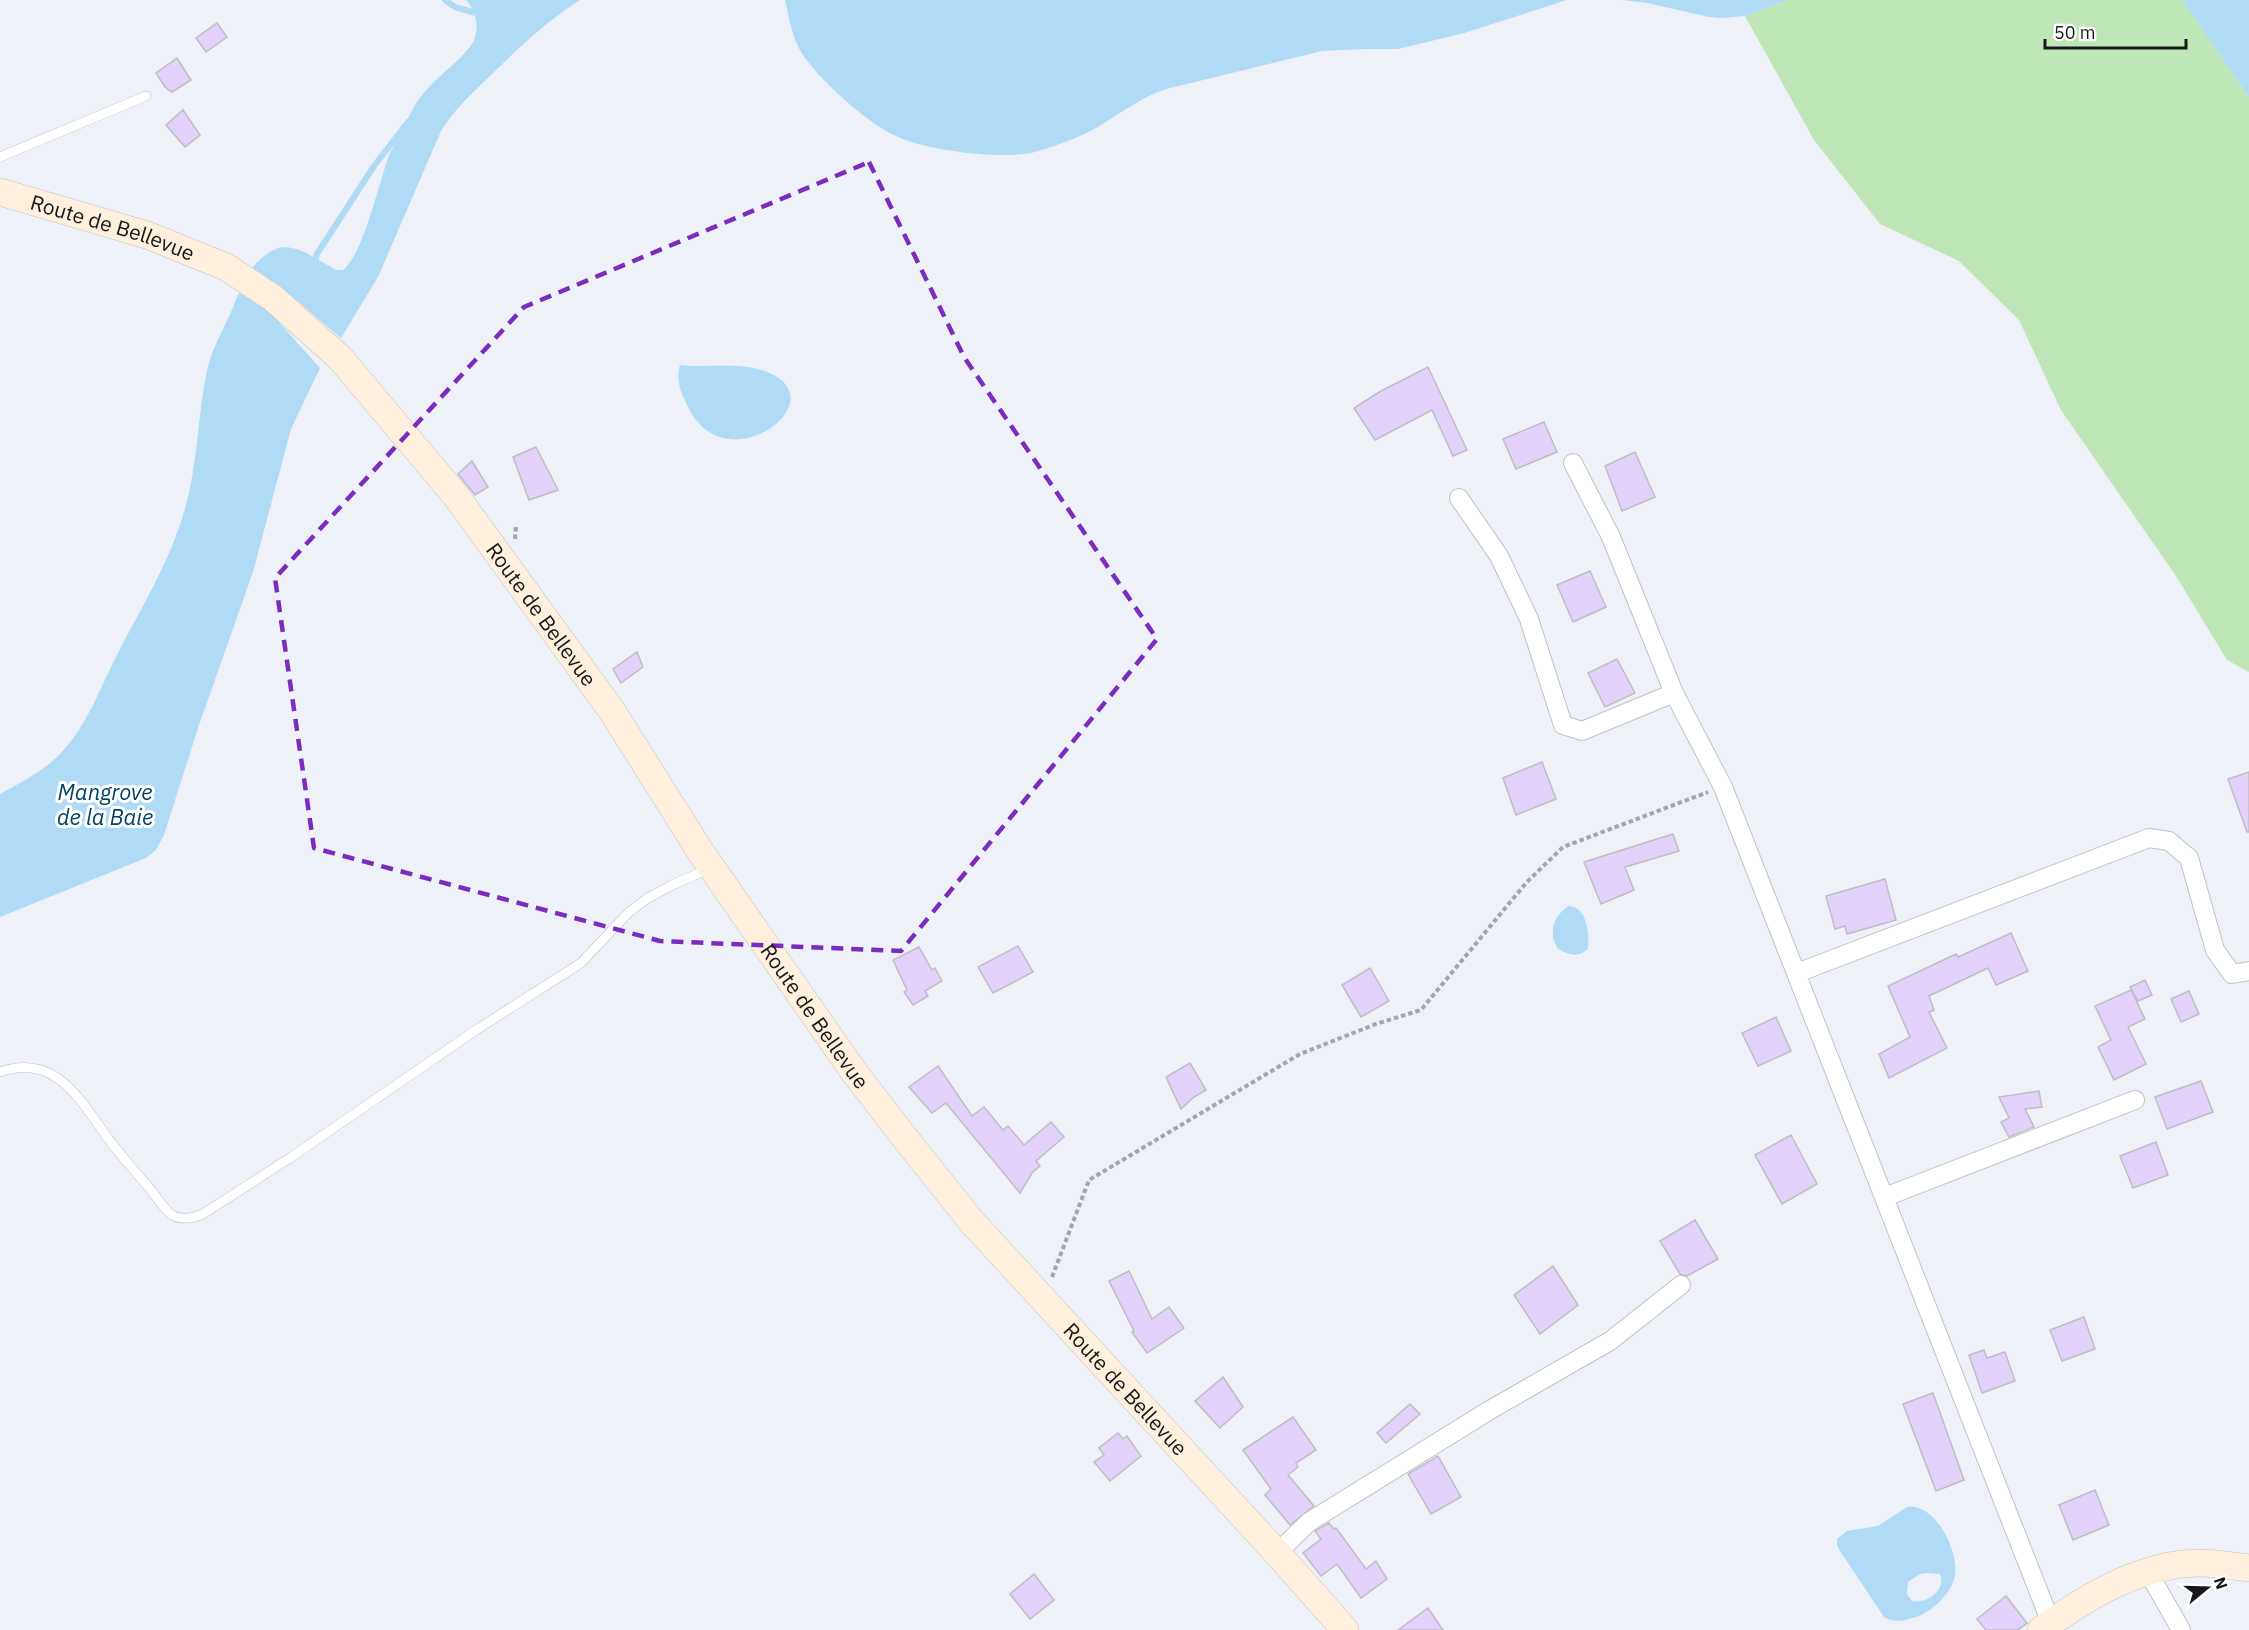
<svg xmlns="http://www.w3.org/2000/svg" width="2249" height="1630" viewBox="0 0 2249 1630" font-family="'IBM Plex Sans',sans-serif">
<style>
.green{fill:#bee6b7}
.water{fill:#b0dbf7;fill-rule:evenodd}
.lines{fill:none;stroke-linecap:round;stroke-linejoin:round}
.stream{stroke:#b0dbf7;stroke-width:6}
.building{fill:#e3d2fc;stroke:#c0bdc3;stroke-width:1.5}
.service-casing{stroke:#bfc2c7;stroke-width:10}
.minor-casing{stroke:#bfc2c7;stroke-width:20}
.secondary-casing{stroke:#bfc2c7;stroke-width:28}
.path{stroke:#a3a6aa;stroke-width:4;stroke-dasharray:4.5 3;stroke-linecap:butt}
.service{stroke:#fff;stroke-width:9}
.minor{stroke:#fff;stroke-width:18}
.secondary{stroke:#fef0dc;stroke-width:27}
.marked{fill:none;stroke:#7b2cbf;stroke-width:4.5;stroke-dasharray:12 8;stroke-linejoin:round}
.labels{text-anchor:middle;dominant-baseline:central;stroke-width:6;stroke-linejoin:round;paint-order:stroke}
.street-label{font-size:21px;fill:#171819;stroke:#fff}
.water-label{font-size:22px;font-style:italic;fill:#044362;stroke:#fff}
</style>
<rect width="100%" height="100%" fill="#eef1f7"/>
<polygon class="green" points="1788,0 2183,0 2249,97 2249,672 2227,660 2176,576 2061,410 2019,320 1959,261 1880,224 1814,140 1745,16"/>
<g class="water">
<path d="M 466,0 L 580,0 C 548,20 521,46 494,72 C 475,91 455,108 441,131 L 378,277 L 341,338 L 287,292 L 269,311 L 320,368 L 291,429 L 253,572 L 198,728 L 164,835 L 156,850 L 146,858 L 0,917 L 0,794 C 20,783 40,773 57,757 C 86,729 99,690 117,655 C 144,602 174,556 188,497 C 198,455 198,413 207,371 C 212,346 228,323 236,299 L 239,293 L 259,303 L 278,285 L 252,268 C 283,232 300,250 336,270 L 343,270 C 364,253 378,184 389,156 C 396,139 405,123 414,107 C 428,82 453,68 470,47 C 481,33 477,12 466,0 Z"/>
<path d="M 785,0 L 1567,0 L 1464,33 L 1398,49 L 1363,49 L 1322,51 L 1166,89 C 1139,98 1119,115 1094,129 C 1076,139 1055,146 1035,152 C 1002,160 927,151 896,136 C 867,123 818,79 801,52 C 792,37 789,17 785,0 Z"/>
<polygon points="1623,0 1788,0 1745,16 1722,18 1709,17 1647,3"/>
<polygon points="2183,0 2249,0 2249,97 2185,4"/>
<path d="M 680,365 C 706,368 732,362 758,369 C 847,393 729,487 689,409 C 682,394 675,382 680,365 Z"/>
<path d="M 1569,906 C 1588,908 1589,934 1588,949 C 1579,958 1568,955 1558,949 C 1548,934 1553,915 1569,906 Z"/>
<path d="M 1907,1507 C 1935,1502 1959,1551 1955,1575 C 1952,1592 1935,1609 1919,1616 C 1908,1620 1895,1624 1884,1617 L 1840,1551 L 1837,1545 L 1837,1539 L 1847,1531 L 1878,1526 ZM 1927,1573 L 1940,1574 C 1947,1590 1926,1604 1912,1601 L 1907,1594 L 1908,1582 L 1920,1574 Z"/>
</g>
<g class="lines">
<g class="stream">
<polyline points="445,0 455,7 483,15"/>
<polyline points="314,266 317,254 374,166 408,122"/>
</g>
</g>
<g class="building">
<polygon points="217,23 227,37 206,52 196,38"/>
<polygon points="177,58 191,80 172,92 165,87 156,73"/>
<polygon points="183,110 200,135 185,147 166,125"/>
<polygon points="1428,367 1467,450 1453,456 1432,410 1375,440 1354,408 1381,391"/>
<polygon points="1544,422 1557,452 1516,469 1503,439"/>
<polygon points="536,447 558,490 529,500 513,457"/>
<polygon points="1635,452 1655,497 1622,511 1605,466"/>
<polygon points="472,461 488,487 475,495 458,474"/>
<polygon points="1590,571 1606,607 1573,622 1557,585"/>
<polygon points="637,652 643,667 621,683 613,669"/>
<polygon points="1617,659 1635,693 1605,707 1588,673"/>
<polygon points="1542,762 1556,799 1516,815 1503,778"/>
<polygon points="2249,772 2249,832 2247,832 2228,779"/>
<polygon points="1673,834 1679,851 1625,867 1634,890 1601,904 1584,862"/>
<polygon points="1885,879 1896,920 1847,934 1845,926 1835,929 1826,896"/>
<polygon points="2011,933 2028,971 1996,985 1988,968 1929,996 1934,1010 1929,1012 1947,1048 1889,1078 1879,1054 1910,1037 1888,986 1956,954 1958,957"/>
<polygon points="1018,946 1033,972 993,993 978,967"/>
<polygon points="919,947 932,970 935,968 942,981 925,991 928,996 913,1005 904,992 907,990 893,960"/>
<polygon points="1370,968 1389,1001 1361,1017 1342,985"/>
<polygon points="2145,980 2152,995 2138,1001 2130,987"/>
<polygon points="2131,990 2145,1019 2128,1027 2146,1064 2114,1080 2098,1047 2111,1040 2095,1006"/>
<polygon points="2189,991 2199,1014 2181,1022 2171,999"/>
<polygon points="1776,1017 1791,1051 1758,1066 1742,1033"/>
<polygon points="1190,1063 1206,1090 1194,1097 1181,1109 1166,1077"/>
<polygon points="938,1066 972,1116 984,1107 1003,1130 1008,1126 1024,1145 1051,1122 1064,1137 1036,1161 1040,1166 1032,1173 1020,1193 946,1103 932,1113 909,1087"/>
<polygon points="2201,1081 2213,1112 2167,1129 2155,1097"/>
<polygon points="2039,1091 2042,1107 2025,1109 2034,1127 2009,1137 2001,1122 2009,1118 1999,1097"/>
<polygon points="1791,1135 1817,1184 1782,1204 1755,1155"/>
<polygon points="2156,1142 2168,1175 2133,1188 2120,1156"/>
<polygon points="1695,1220 1718,1259 1687,1276 1680,1274 1660,1241"/>
<polygon points="1553,1266 1578,1305 1540,1334 1514,1295"/>
<polygon points="1129,1271 1152,1319 1169,1307 1184,1328 1147,1353 1132,1332 1134,1331 1109,1281"/>
<polygon points="2084,1317 2095,1349 2062,1361 2050,1330"/>
<polygon points="1984,1350 1987,1358 2005,1352 2015,1381 1982,1393 1969,1355"/>
<polygon points="1223,1377 1243,1407 1220,1428 1195,1401"/>
<polygon points="1933,1393 1964,1480 1936,1491 1903,1404"/>
<polygon points="1410,1404 1420,1414 1386,1443 1377,1433"/>
<polygon points="1293,1417 1316,1450 1296,1463 1298,1467 1288,1475 1314,1506 1290,1525 1265,1495 1271,1489 1243,1450"/>
<polygon points="1118,1433 1123,1439 1127,1436 1141,1456 1110,1481 1094,1462 1104,1455 1099,1448"/>
<polygon points="1438,1456 1461,1497 1431,1514 1408,1474"/>
<polygon points="2095,1490 2109,1525 2073,1540 2059,1505"/>
<polygon points="1329,1523 1334,1529 1336,1528 1366,1569 1376,1561 1387,1579 1361,1598 1337,1564 1321,1576 1303,1553 1321,1539 1315,1531"/>
<polygon points="1034,1574 1054,1600 1030,1619 1010,1594"/>
<polygon points="2006,1596 2027,1623 2018,1630 1986,1630 1977,1619"/>
<polygon points="1428,1608 1443,1630 1398,1630"/>
</g>
<g class="lines">
<defs>
<g id="service">
<polyline points="0,157 146,96"/>
<path d="M 0,1072 C 57,1052 81,1102 110,1141 C 123,1158 137,1174 151,1190 C 157,1198 164,1209 172,1215 C 182,1221 193,1218 203,1214 L 290,1158 L 476,1030 L 581,963 L 629,912 L 648,898 L 674,884 L 709,869"/>
</g>
<g id="minor">
<polyline points="1573,463 1611,537 1674,693 1723,787 2051,1623"/>
<polyline points="1459,498 1499,556 1529,619 1563,725 1582,731 1674,693"/>
<polyline points="1797,973 2149,838 2169,841 2189,858 2215,950 2232,974 2249,971"/>
<polyline points="1885,1197 2135,1100"/>
<polyline points="1277,1553 1309,1522 1490,1410 1610,1341 1681,1285"/>
<polyline points="2147,1570 2181,1630"/>
</g>
<g id="secondary">
<path id="s1" d="M 0,192 L 147,235 L 226,267 L 273,298 L 340,358 L 456,496 L 612,711 L 700,851 L 854,1072 L 901,1133 L 972,1222 L 1277,1553 L 1345,1630"/>
<path d="M 2041,1630 C 2085,1597 2141,1564 2198,1563 C 2215,1563 2232,1566 2249,1568"/>
</g>
</defs>
<use href="#service" class="service-casing"/>
<use href="#minor" class="minor-casing"/>
<use href="#secondary" class="secondary-casing"/>
<g class="path">
<polyline points="515,539 516,525"/>
<polyline points="1052,1277 1089,1180 1300,1054 1376,1024 1421,1010 1526,883 1563,847 1708,792"/>
</g>
<use href="#service" class="service"/>
<use href="#minor" class="minor"/>
<use href="#secondary" class="secondary"/>
</g>
<path class="marked" d="M 869,162 L 964,357 L 1157,639 L 901,951 L 660,941 L 314,848 L 275,578 L 524,307 Z"/>
<g class="labels">
<g class="street-label">
<text stroke="none"><textPath href="#s1" startOffset="118">Route de Bellevue</textPath></text>
<text stroke="none"><textPath href="#s1" startOffset="711">Route de Bellevue</textPath></text>
<text stroke="none"><textPath href="#s1" startOffset="1197">Route de Bellevue</textPath></text>
<text stroke="none"><textPath href="#s1" startOffset="1683">Route de Bellevue</textPath></text>
</g>
<g class="water-label">
<text x="105" y="791">Mangrove<tspan x="105" dy="25">de la Baie</tspan></text>
</g>
</g>
<g transform="translate(2207 1588) rotate(71)" stroke="#ffffff" stroke-width="4.5" paint-order="stroke">
<path d="M0-4.5L10 22L0 15L-10 22Z" fill="#171819"/>
<text y="-9" font-size="16" font-weight="bold" text-anchor="middle" fill="#171819">N</text>
</g>
<path d="M2045 39v9h141v-9" fill="none" stroke="#171819" stroke-width="3"/>
<text x="2054" y="39" font-size="18" fill="#171819" stroke="#ffffff" stroke-width="4.5" paint-order="stroke">50 m</text>
</svg>
